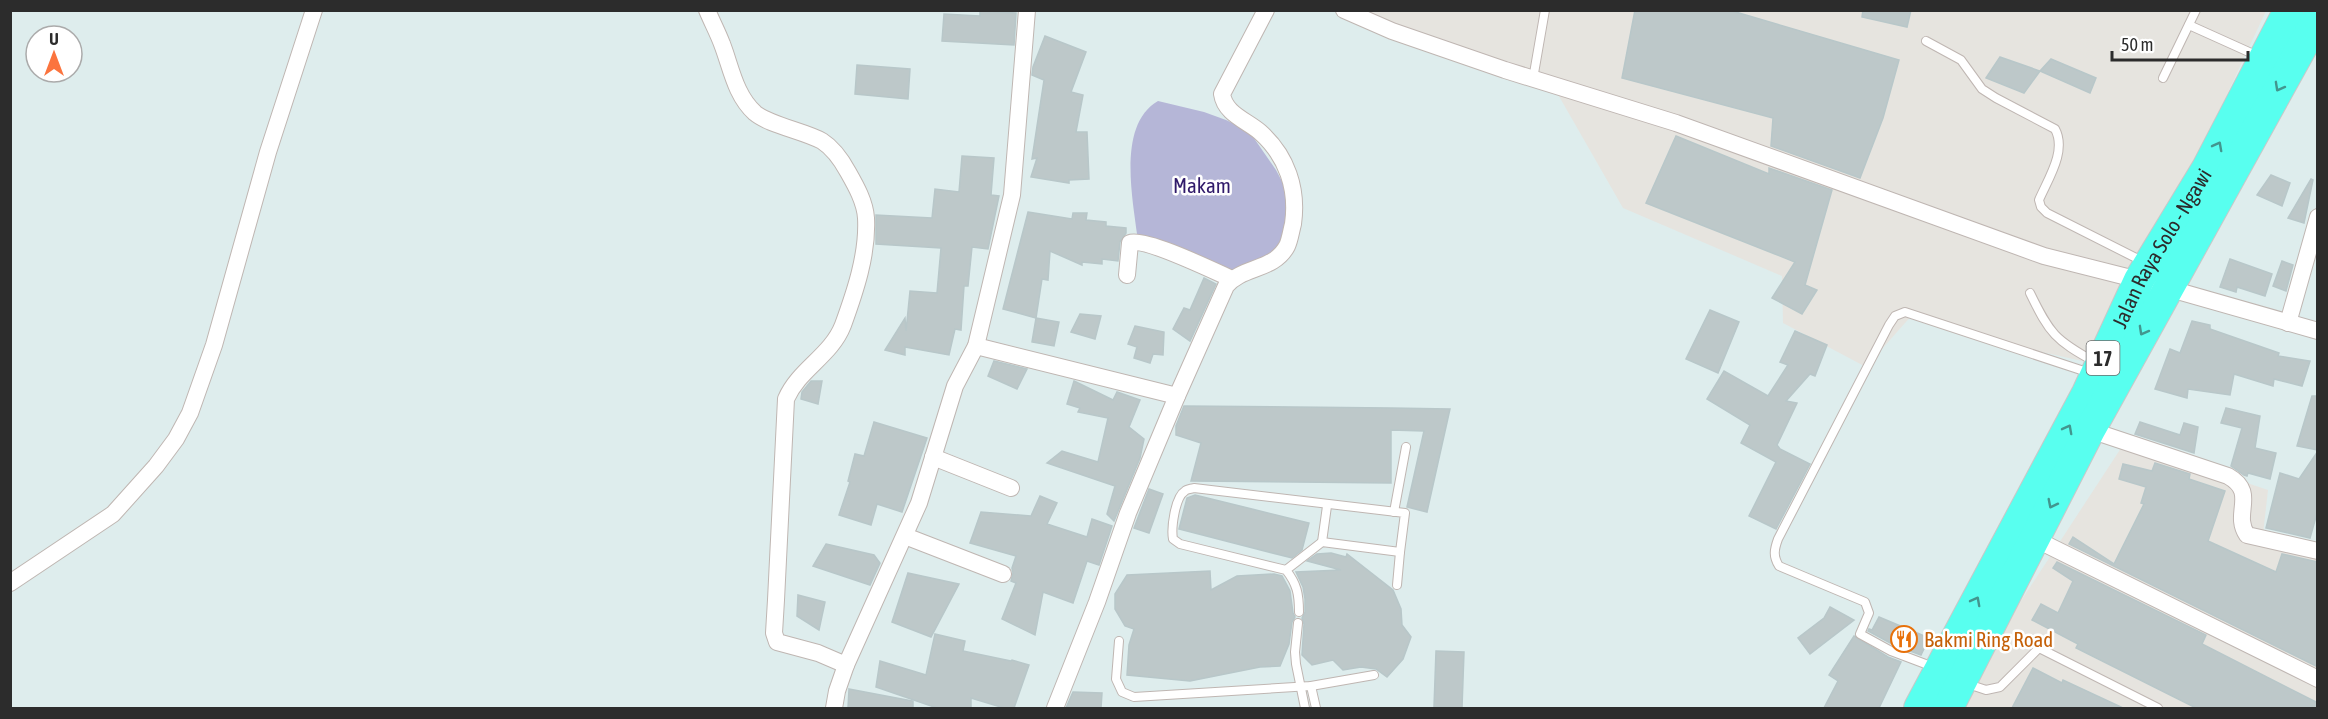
<svg xmlns="http://www.w3.org/2000/svg" width="2328" height="719" viewBox="0 0 2328 719" font-family="'Asap Condensed',sans-serif">
<style>
.industrial{fill:#e6e4df}
.cemetery{fill:#b5b6d7}
.building{fill:#bdc8c9;stroke:#b8c7c9;stroke-width:1.5}
.lines{fill:none;stroke-linecap:round;stroke-linejoin:round}
.lane-casing{stroke:#bfb6b2;stroke-width:10}
.street-casing{stroke:#bfb6b2;stroke-width:18}
.highway-casing{stroke:#c8c8c8;stroke-width:32}
.lane{stroke:#fff;stroke-width:8}
.street{stroke:#fff;stroke-width:16}
.highway{stroke:#58ffef;stroke-width:30}
.oneway{stroke:#42968e}
.labels{text-anchor:middle;dominant-baseline:central;stroke-width:5;stroke-linejoin:round;paint-order:stroke}
.shield{fill:#fff;stroke:#6b6b6b;stroke-width:1.5}
.shield-label{font-size:20px;font-weight:bold;fill:#2c2c2c}
.park-label{font-size:21px;fill:#301a6a;stroke:#fff}
.street-label{font-size:21px;fill:#2c2c2c;stroke:#fff}
.food-label{font-size:21px;fill:#c56008;stroke:#fff;text-anchor:start}
</style>
<rect width="100%" height="100%" fill="#deeded"/>
<g class="industrial">
<polygon points="1354,11 2266,11 2100,365 1998,342 1913,314 1866,367 1783,323 1782,276 1623,208 1552,84"/>
<polygon points="2125,442 2268,490 2262,543 2317,555 2317,708 1951,708"/>
</g>
<path class="cemetery" d="M 1158,101 L 1204,112 L 1226,120 L 1249,131 L 1276,170 L 1286,189 L 1288,209 L 1280,247 L 1267,259 L 1233,271 L 1137,234 C 1132,195 1118,124 1158,101 Z"/>
<g class="building">
<polygon points="1635,10 1729,10 1899,60 1883,118 1860,178 1771,146 1773,118 1622,78"/>
<polygon points="1863,10 1911,10 1907,27 1862,17"/>
<polygon points="980,11 1016,13 1014,45 942,41 944,14 980,16"/>
<polygon points="1045,36 1086,52 1071,92 1083,95 1076,132 1087,132 1089,179 1069,180 1069,183 1031,177 1037,158 1032,159 1044,80 1032,75 1033,67"/>
<polygon points="2000,57 2040,71 2024,93 1986,78"/>
<polygon points="2051,59 2096,78 2090,93 2040,71"/>
<polygon points="857,65 910,69 908,99 855,94"/>
<polygon points="1676,136 1769,174 1769,168 1832,190 1805,285 1817,290 1802,314 1772,298 1795,262 1646,203"/>
<polygon points="962,156 994,158 991,195 999,196 988,249 972,247 968,286 964,286 961,330 955,329 949,355 905,347 905,355 885,350 905,318 906,331 910,291 937,293 941,248 876,244 876,215 932,218 935,189 959,192"/>
<polygon points="2271,175 2290,183 2282,206 2257,195"/>
<polygon points="2311,179 2313,180 2304,223 2288,218"/>
<polygon points="1028,212 1072,219 1073,213 1087,213 1086,220 1106,222 1106,226 1126,228 1126,233 1120,242 1118,261 1102,259 1102,264 1082,262 1082,265 1050,251 1048,280 1042,279 1036,318 1003,309"/>
<polygon points="2230,259 2272,274 2265,296 2237,287 2236,292 2220,287"/>
<polygon points="2282,261 2293,265 2286,291 2273,286"/>
<polygon points="1204,278 1216,284 1190,341 1173,329 1184,308 1190,310"/>
<polygon points="1710,310 1739,322 1718,373 1686,359"/>
<polygon points="1080,314 1101,316 1095,339 1071,332"/>
<polygon points="1036,318 1059,322 1054,346 1032,342"/>
<polygon points="2192,321 2210,325 2210,329 2279,353 2278,356 2310,361 2302,386 2274,379 2273,386 2234,374 2230,395 2188,389 2187,398 2155,389 2170,349 2180,353"/>
<polygon points="1135,326 1164,332 1163,355 1153,354 1150,363 1134,358 1137,347 1128,344"/>
<polygon points="1795,331 1827,345 1815,376 1810,374 1786,401 1797,403 1777,445 1780,449 1810,464 1776,529 1749,516 1776,462 1741,443 1750,425 1707,399 1724,371 1768,396 1788,365 1780,362"/>
<polygon points="994,361 1027,369 1017,389 988,376"/>
<polygon points="811,381 822,381 818,404 801,399 802,392"/>
<polygon points="1074,381 1113,400 1117,392 1140,400 1129,427 1144,439 1140,458 1114,521 1107,514 1115,486 1047,463 1062,451 1098,462 1108,418 1078,412 1080,408 1067,404"/>
<polygon points="2312,396 2318,396 2318,450 2297,446"/>
<polygon points="1184,406 1391,408 1450,409 1427,512 1407,507 1424,431 1391,430 1391,483 1191,481 1201,443 1176,435 1176,426"/>
<polygon points="2226,408 2260,416 2255,448 2276,453 2270,479 2248,473 2247,476 2244,475 2231,466 2242,428 2221,423"/>
<polygon points="874,422 927,438 902,512 877,504 871,525 839,515 850,482 848,481 855,454 864,456"/>
<polygon points="2140,422 2180,435 2184,423 2198,427 2194,453 2135,434"/>
<polygon points="2318,451 2318,510 2310,538 2266,528 2280,473 2299,479"/>
<polygon points="2155,463 2190,474 2189,479 2225,491 2208,541 2276,572 2282,554 2318,562 2318,667 2069,544 2073,537 2114,564 2144,504 2141,503 2146,487 2119,479 2123,464 2152,471"/>
<polygon points="1149,489 1163,494 1149,533 1134,528"/>
<polygon points="1195,495 1309,523 1302,550 1292,558 1179,529 1187,498"/>
<polygon points="1040,496 1057,503 1047,524 1087,537 1092,519 1112,526 1099,565 1087,561 1073,603 1043,592 1035,635 1002,619 1016,583 1011,581 1013,573 1012,568 1016,556 970,543 981,512 1031,516"/>
<polygon points="826,544 874,555 880,563 870,585 813,566"/>
<polygon points="1331,553 1346,557 1347,554 1393,590 1401,609 1402,625 1411,637 1403,659 1387,677 1376,669 1361,667 1343,670 1333,660 1312,665 1302,655 1304,624 1302,618 1305,612 1305,599 1303,587 1296,572 1341,570 1307,561 1317,554"/>
<polygon points="2057,562 2206,635 2202,644 2318,703 2318,708 2196,708 2076,648 2078,644 2032,620 2041,604 2058,613 2073,581 2053,568"/>
<polygon points="1210,571 1211,590 1237,576 1274,574 1282,576 1290,591 1293,613 1295,617 1292,622 1289,644 1280,666 1260,667 1190,681 1127,675 1129,645 1134,629 1125,626 1115,609 1115,594 1127,575"/>
<polygon points="908,573 959,584 931,637 892,622"/>
<polygon points="798,595 825,602 819,630 797,616"/>
<polygon points="1830,607 1854,620 1810,654 1798,638 1824,618"/>
<polygon points="1879,617 1929,638 1921,655 1894,645 1868,631 1869,629 1872,630"/>
<polygon points="935,634 965,641 963,651 1011,661 1012,660 1029,665 1014,708 1004,708 971,698 971,708 937,708 876,687 880,661 926,675"/>
<polygon points="1854,636 1888,657 1901,662 1879,708 1824,708 1838,681 1829,675"/>
<polygon points="1436,651 1464,652 1462,708 1434,707"/>
<polygon points="2033,668 2062,683 2063,680 2123,708 2012,708"/>
<polygon points="849,689 913,701 913,708 848,708"/>
<polygon points="1073,692 1102,693 1101,708 1066,708"/>
</g>
<g class="lines">
<defs>
<g id="lane">
<polyline points="2189,25 2260,57"/>
<path d="M 1926,41 L 1961,60 L 1982,89 L 1996,98 L 2055,129 C 2067,151 2048,179 2039,200 L 2041,207 L 2047,213 L 2144,262"/>
<polyline points="2163,78 2196,10"/>
<polyline points="1533,79 1545,10"/>
<path d="M 2030,293 C 2050,334 2055,340 2095,362"/>
<polyline points="1394,512 1406,447"/>
<polyline points="1322,542 1327,506"/>
<path d="M 1286,570 L 1322,542 L 1400,552 L 1405,513 L 1194,488 C 1191,489 1187,489 1185,491 C 1175,497 1171,528 1173,539 L 1180,544 L 1286,570 C 1297,584 1299,594 1299,612"/>
<polyline points="1397,585 1400,552"/>
<polyline points="1298,623 1295,652 1296,664 1305,708"/>
<polyline points="1119,641 1116,679 1122,692 1134,697 1311,686 1374,675"/>
<path d="M 1936,668 L 1891,651 L 1860,634 L 1869,613 L 1865,602 L 1779,566 C 1773,556 1774,550 1778,539 L 1889,325 L 1895,316 L 1905,312 L 2090,373"/>
<polyline points="1965,683 1986,690 2000,687 2039,648 2158,708"/>
<polyline points="1311,686 1316,708"/>
</g>
<g id="street">
<path d="M 707,10 C 712,22 718,33 722,44 C 731,67 735,95 755,113 C 769,125 804,131 822,141 C 833,148 842,161 848,172 C 856,186 865,202 866,218 C 868,254 855,292 843,325 C 831,356 799,369 786,399 L 776,600 L 774,633 L 777,642 L 818,653 L 846,665"/>
<polyline points="1344,10 1392,31 1505,70 1676,123 2044,256 2139,280 2318,331"/>
<path d="M 1127,275 L 1130,243 C 1144,237 1214,271 1232,279"/>
<polyline points="2288,323 2318,217"/>
<polyline points="976,346 1177,396"/>
<path d="M 2090,430 L 2228,476 C 2258,493 2232,513 2247,535 L 2318,551"/>
<polyline points="933,457 1011,488"/>
<polyline points="905,536 1003,574"/>
<polyline points="2035,539 2318,679"/>
<polyline points="10,583 113,514 156,466 176,439 190,413 214,345 268,152 314,10"/>
<polyline points="834,708 837,691 846,665 919,503 955,386 976,346 1012,195 1027,10"/>
<path d="M 1055,708 L 1097,602 L 1128,513 L 1177,396 L 1226,286 C 1242,266 1274,271 1287,246 C 1290,240 1291,231 1293,224 C 1298,189 1287,156 1260,132 C 1246,120 1225,114 1222,94 L 1266,10"/>
</g>
<g id="highway">
<path id="s1" d="M 1919,708 L 2087,393 L 2139,280 L 2207,168 L 2289,10"/>
<polyline points="1948,708 2090,430 2318,18"/>
</g>
</defs>
<use href="#lane" class="lane-casing"/>
<use href="#street" class="street-casing"/>
<use href="#highway" class="highway-casing"/>
<use href="#lane" class="lane"/>
<use href="#street" class="street"/>
<use href="#highway" class="highway"/>
</g>
<defs><path id="oneway-chevron" d="M-2-3.5L2.5 0L-2 3.5" fill="none" stroke-width="1.6" stroke-linecap="round" stroke-linejoin="round" transform="scale(1.5)"/></defs>
<g class="oneway">
<use href="#oneway-chevron" transform="translate(2279 87) rotate(119)"/>
<use href="#oneway-chevron" transform="translate(2218 146) rotate(-62)"/>
<use href="#oneway-chevron" transform="translate(2143 331) rotate(119)"/>
<use href="#oneway-chevron" transform="translate(2068 429) rotate(-62)"/>
<use href="#oneway-chevron" transform="translate(2052 504) rotate(117)"/>
<use href="#oneway-chevron" transform="translate(1976 601) rotate(-62)"/>
</g>
<defs>
<symbol id="restaurant-ring" viewBox="-11 -11 22 22"><circle r="9.5" fill="#fff" stroke="#e8710a" stroke-width="1.5"/><path d="M-5-6h1v4h1v-4h1v4h1v-4h1v5L-1.5 .5V6h-2V.5L-5-1ZM5-6V6H3V1.5H1.5Q1.5-4 5-6Z" fill="#e8710a"/></symbol>
</defs>
<g fill-rule="evenodd">
<use href="#restaurant-ring" x="1889" y="624" width="30" height="30"/>
</g>
<g class="labels">
<rect class="shield" x="2086.5" y="341" width="33" height="34" rx="4.5"/>
<g class="shield-label">
<text x="2103" y="358">17</text>
</g>
<g class="park-label">
<text x="1202" y="185">Makam</text>
</g>
<g class="street-label">
<text stroke="none"><textPath href="#s1" startOffset="520">Jalan Raya Solo - Ngawi</textPath></text>
</g>
<g class="food-label">
<text x="1924" y="639">Bakmi Ring Road</text>
</g>
</g>
<rect width="2328" height="719" fill="none" stroke="#2c2c2c" stroke-width="24"/>
<g transform="translate(54 54)"><circle r="28" fill="#ffffff" stroke="#ababab" stroke-width="1.5"/>
<path d="M0-4.5L10 22L0 15L-10 22Z" fill="#fb743e"/>
<text y="-9" font-size="16" font-weight="bold" text-anchor="middle" fill="#2c2c2c">U</text>
</g>
<path d="M2112 51v9h136v-9" fill="none" stroke="#2c2c2c" stroke-width="3"/>
<text x="2121" y="51" font-size="18" fill="#2c2c2c" stroke="#ffffff" stroke-width="4.5" paint-order="stroke">50 m</text>
</svg>
